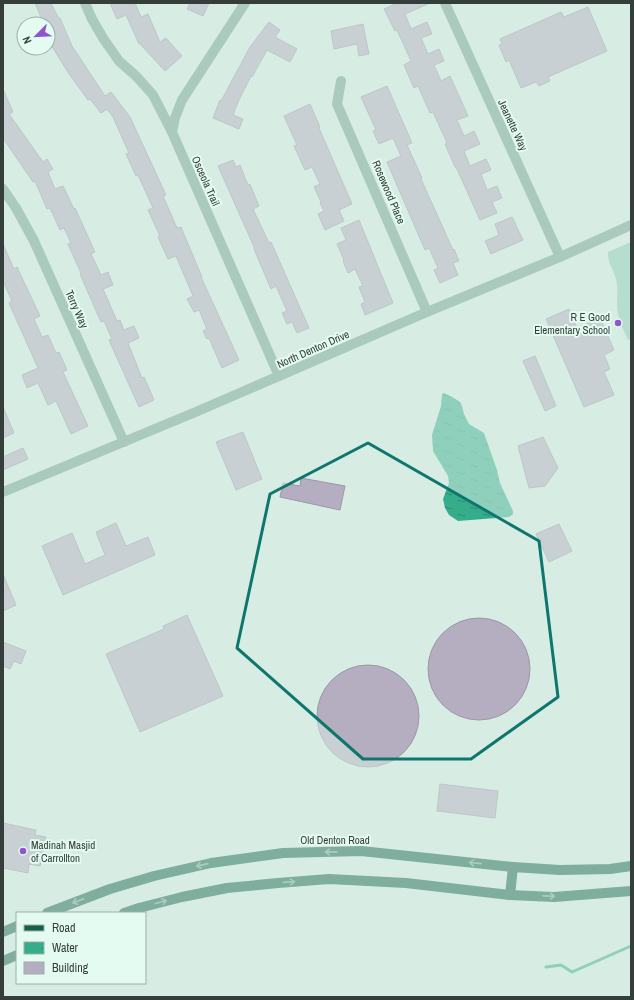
<svg xmlns="http://www.w3.org/2000/svg" width="634" height="1000" viewBox="0 0 634 1000" font-family="'Archivo Narrow',sans-serif">
<style>
.green{fill:#8dccb5}
.water{fill:url(#water-ripples)}
.lines{fill:none;stroke-linecap:round;stroke-linejoin:round}
.stream{stroke:#35ad8a;stroke-width:3}
.building{fill:#b5aec0;stroke:#9d96a8}
.minor{stroke:#75a090;stroke-width:10}
.major{stroke:#15604b;stroke-width:10}
.oneway{stroke:#72a696}
.marked{fill:none;stroke:#0f766e;stroke-width:3;stroke-linejoin:round}
.poi-dot{fill:#9055cc;stroke:#e4fbf1;stroke-width:1.5}
.labels{text-anchor:middle;dominant-baseline:central;stroke-width:4;stroke-linejoin:round;paint-order:stroke}
.street-label{font-size:11px;fill:#353e3b;stroke:#e4fbf1}
.poi-label{font-size:11px;fill:#353e3b;stroke:#e4fbf1;text-anchor:end}
</style>
<defs>
<pattern id="water-ripples" width="26" height="14" patternUnits="userSpaceOnUse"><rect width="26" height="14" fill="#35ad8a"/><path d="M2 4q2-2 4 0t4 0M15 11q2-2 4 0t4 0" fill="none" stroke="#2e8e72"/></pattern>
</defs>
<rect width="100%" height="100%" fill="#d7ede4"/>
<path class="green" d="M 631,242 L 631,339 L 628,340 C 623,329 617,317 617,304 C 617,296 618,287 616,279 C 613,268 608,265 608,252 Z"/>
<polygon class="water" points="444,393 454,398 460,402 462,406 464,414 469,424 484,433 497,470 500,483 513,511 513,514 509,517 458,521 449,515 445,508 443,499 449,483 448,476 433,451 432,435 441,406 442,394"/>
<g class="lines">
<polyline class="stream" points="546,967 561,965 572,972 631,946"/>
</g>
<g class="building">
<polygon points="35,3 51,3 59,19 60,18 72,46 105,96 111,92 130,117 166,195 163,196 177,228 181,227 202,277 201,277 239,360 222,368 209,338 207,339 203,331 207,329 199,310 194,312 187,299 193,296 176,256 168,259 158,237 160,236 148,210 153,208 138,175 136,176 126,154 129,153 113,117 107,109 101,113 90,99 88,100 69,74 48,40 48,24 44,24"/>
<polygon points="110,3 135,3 141,17 148,14 160,42 166,38 182,56 165,71 140,44 139,44 126,15 117,19"/>
<polygon points="190,3 209,3 203,16 187,9"/>
<polygon points="397,3 430,3 405,14 411,29 427,22 432,34 421,38 428,54 439,49 444,61 434,65 441,81 450,76 468,116 457,120 464,136 474,131 480,144 464,151 470,166 486,159 491,170 481,174 487,190 497,186 502,198 492,202 497,213 480,220 456,167 455,167 445,144 447,143 433,112 430,113 418,86 414,88 404,65 411,61 397,30 395,31 384,9"/>
<polygon points="588,7 607,51 548,77 550,81 539,86 536,82 521,88 509,60 506,62 499,45 502,44 500,39 561,12 564,17"/>
<polygon points="269,22 280,30 275,37 297,49 290,62 267,50 252,77 251,76 238,102 233,115 243,119 239,129 213,118 220,100 221,101 250,47"/>
<polygon points="363,24 369,54 359,56 357,44 334,49 331,31"/>
<polygon points="387,86 412,143 407,145 422,178 421,179 453,250 454,249 459,261 453,263 458,275 440,283 434,270 438,268 429,248 425,250 387,162 401,156 393,138 379,144 373,131 376,130 361,97"/>
<polygon points="3,89 13,112 9,114 43,162 47,159 53,169 48,172 55,189 63,186 74,209 75,208 95,252 91,254 101,275 108,272 113,285 103,289 117,321 120,320 124,330 134,326 139,338 128,343 142,378 144,377 154,400 139,407 109,340 112,339 104,321 101,322 80,274 81,273 68,244 71,243 64,228 60,230 50,208 47,209 35,181 33,182 3,138"/>
<polygon points="310,104 320,127 319,128 332,158 352,204 339,210 344,221 325,230 318,214 324,211 320,203 321,202 314,187 320,184 312,167 305,170 294,146 297,145 284,116"/>
<polygon points="233,160 236,167 240,165 248,185 250,184 259,206 253,209 269,243 271,242 309,328 297,333 292,322 287,324 282,313 287,311 276,286 271,289 254,249 255,249 218,166"/>
<polygon points="512,217 523,240 491,254 485,241 499,235 495,224"/>
<polygon points="359,220 393,303 365,315 361,304 365,302 359,287 363,286 355,269 348,273 343,261 344,260 337,244 346,240 341,228"/>
<polygon points="3,244 14,269 17,267 40,316 34,319 42,337 48,335 56,353 59,352 67,370 63,372 88,426 71,434 56,401 48,405 38,383 27,388 22,375 38,368 9,303 12,301 3,281"/>
<polygon points="569,309 577,328 600,318 614,350 604,355 610,369 604,372 614,395 584,407 546,319"/>
<polygon points="535,356 556,406 545,411 523,361"/>
<polygon points="3,407 14,433 3,438"/>
<polygon points="243,432 262,479 236,490 216,442"/>
<polygon points="543,437 558,468 545,486 529,488 518,446"/>
<polygon points="23,448 28,459 3,470 3,457"/>
<polygon points="301,478 345,486 340,510 280,497 283,483 300,486"/>
<polygon points="116,523 126,546 148,537 155,555 63,595 42,546 72,533 85,564 105,555 96,532"/>
<polygon points="559,524 572,551 549,562 536,534"/>
<polygon points="3,574 16,605 3,611"/>
<polygon points="187,615 223,696 140,732 106,654 164,629 163,626"/>
<circle cx="479" cy="669" r="51"/>
<polygon points="3,642 26,651 21,664 14,661 10,669 3,666"/>
<circle cx="368" cy="716" r="51"/>
<polygon points="440,784 498,791 495,818 437,811"/>
<polygon points="3,823 36,830 35,835 46,837 40,866 29,864 28,873 3,868"/>
</g>
<g class="lines">
<g class="minor">
<polyline points="85,3 92,19 103,38 119,61 136,76 153,95 172,132"/>
<polyline points="245,3 182,100 175,118 172,132 279,376"/>
<polyline points="445,3 560,257"/>
<polyline points="341,81 337,104 427,312"/>
<polyline points="3,189 16,208 34,241 124,442"/>
<polyline points="3,492 198,411 427,312 560,257 631,225"/>
</g>
<g class="major">
<polyline points="510,895 513,867"/>
<polyline points="47,913 110,889 154,876 211,863 283,853 361,851 513,867 560,870 610,869 631,866"/>
<polyline points="124,913 139,908 182,897 227,888 278,883 329,879 406,883 510,895 554,897 631,891"/>
<polyline points="3,932 17,926"/>
<polyline points="3,961 17,955"/>
</g>
</g>
<defs><path id="oneway-shaft" d="M-6 0H5M1.5-3L5.5 0L1.5 3" fill="none" stroke-width="1.6" stroke-linecap="round" stroke-linejoin="round"/></defs>
<g class="oneway">
<use href="#oneway-shaft" transform="translate(331 852) rotate(179)"/>
<use href="#oneway-shaft" transform="translate(475 863) rotate(-174)"/>
<use href="#oneway-shaft" transform="translate(202 865) rotate(167)"/>
<use href="#oneway-shaft" transform="translate(289 882) rotate(-4)"/>
<use href="#oneway-shaft" transform="translate(549 896) rotate(1)"/>
<use href="#oneway-shaft" transform="translate(78 901) rotate(159)"/>
<use href="#oneway-shaft" transform="translate(161 902) rotate(-14)"/>
</g>
<path d="M0 0H634V1000H0ZM 368,443 L 539,541 L 558,697 L 471,759 L 363,759 L 237,648 L 270,494 Z" fill="#d7ede4" fill-opacity=".55" fill-rule="evenodd"/>
<path class="marked" d="M 368,443 L 539,541 L 558,697 L 471,759 L 363,759 L 237,648 L 270,494 Z"/>
<g class="poi-dot">
<circle cx="618" cy="323" r="4"/>
<circle cx="23" cy="851" r="4"/>
</g>
<g class="labels">
<g class="street-label">
<text transform="translate(513 125) rotate(65)">Jeanette Way</text>
<text transform="translate(206 181) rotate(66)">Osceola Trail</text>
<text transform="translate(389 192) rotate(67)">Rosewood Place</text>
<text transform="translate(77 309) rotate(66)">Terry Way</text>
<text transform="translate(313 349) rotate(-24)">North Denton Drive</text>
<text x="335" y="840">Old Denton Road</text>
</g>
<g class="poi-label">
<text x="610" y="317">R E Good<tspan x="610" dy="13">Elementary School</tspan></text>
<text x="31" y="845" text-anchor="start">Madinah Masjid<tspan x="31" dy="13">of Carrollton</tspan></text>
</g>
</g>
<rect width="634" height="1000" fill="none" stroke="#353e3b" stroke-width="8"/>
<rect x="16" y="912" width="130" height="72" fill="#e4fbf1" stroke="#9eafa8"/>
<rect x="24" y="925" width="20" height="6" fill="#15604b" stroke="#9eafa8"/>
<text x="52" y="932" font-size="12" fill="#353e3b">Road</text>
<rect x="24" y="942" width="20" height="12" fill="url(#water-ripples)" stroke="#9eafa8"/>
<text x="52" y="952" font-size="12" fill="#353e3b">Water</text>
<rect x="24" y="962" width="20" height="12" fill="#b5aec0" stroke="#9eafa8"/>
<text x="52" y="972" font-size="12" fill="#353e3b">Building</text>
<g transform="translate(36 36) rotate(246)"><circle r="19" fill="#e4fbf1" stroke="#9eafa8"/>
<path d="M0-3L7 15L0 10L-7 15Z" fill="#9055cc"/>
<text y="-6" font-size="11" font-weight="bold" text-anchor="middle" fill="#353e3b">N</text>
</g>
</svg>
